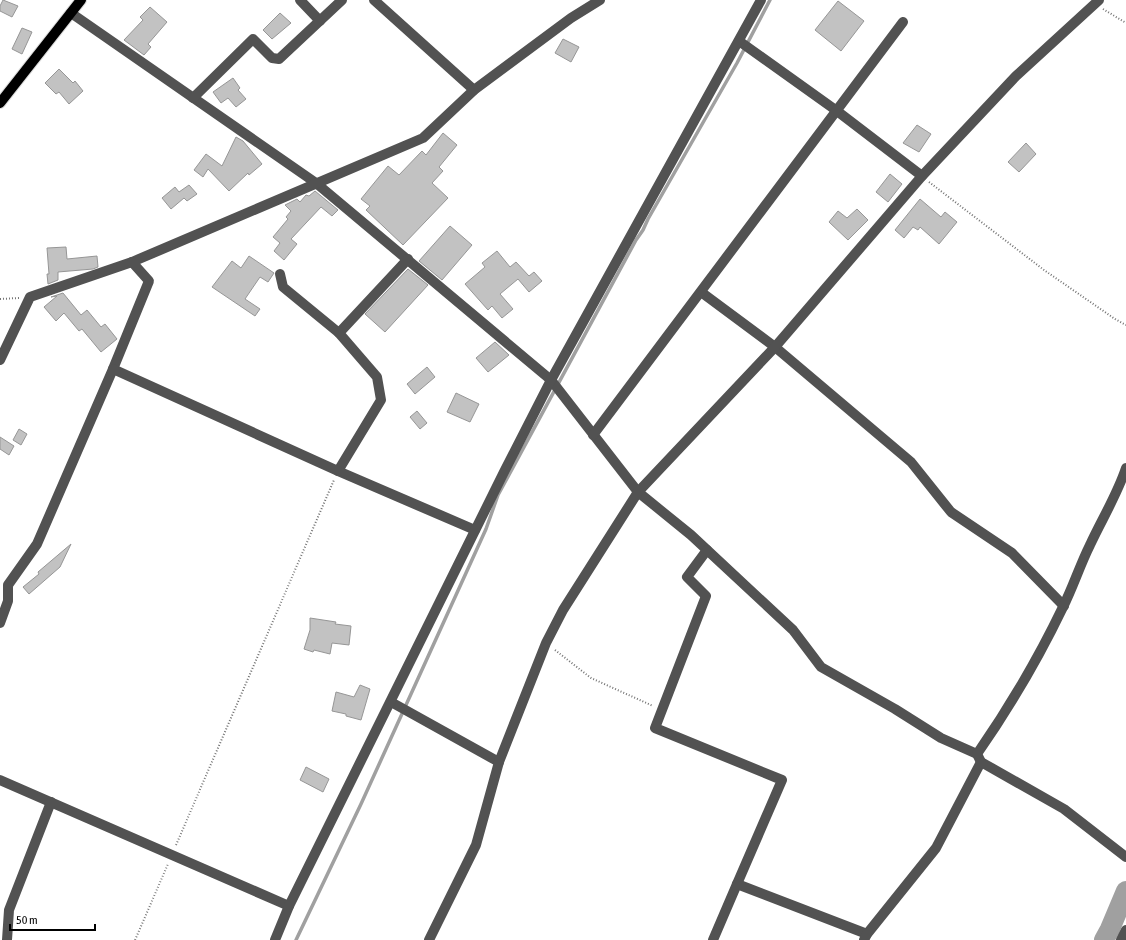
<svg xmlns="http://www.w3.org/2000/svg" width="1126" height="940" viewBox="0 0 1126 940" font-family="'Asap Condensed',sans-serif">
<style>
.lines{fill:none;stroke-linecap:round;stroke-linejoin:round}
.stream{stroke:#a0a0a0;stroke-width:3.5}
.river{stroke:#a0a0a0;stroke-width:20}
.building{fill:#c2c2c2;stroke:#969696}
.major-casing{stroke:#dbdbdb;stroke-width:12}
.path{stroke:#747474;stroke-width:2;stroke-dasharray:1 2;stroke-linecap:butt}
.minor{stroke:#525252;stroke-width:10}
.major{stroke:#000;stroke-width:10}
</style>
<rect width="100%" height="100%" fill="#fff"/>
<g class="lines">
<polyline class="stream" points="296,940 361,804 486,529 498,495 636,240 643,230 648,219 737,63 770,0"/>
<polyline class="river" points="1104,940 1110,929 1126,891"/>
</g>
<g class="building">
<polygon points="3,0 18,6 12,17 0,11 0,6"/>
<polygon points="838,1 864,21 841,51 815,30"/>
<polygon points="150,7 167,22 148,44 151,47 144,55 124,40 143,20 140,17"/>
<polygon points="280,13 291,23 272,39 263,30"/>
<polygon points="22,28 32,32 22,54 12,49"/>
<polygon points="563,39 579,47 571,62 555,53"/>
<polygon points="59,69 73,83 75,81 83,91 69,104 59,92 56,94 45,83"/>
<polygon points="233,78 240,88 238,90 246,99 236,107 228,98 221,103 213,92"/>
<polygon points="917,125 931,134 919,152 903,143"/>
<polygon points="443,133 457,145 439,167 443,171 432,183 448,198 403,245 366,210 370,206 361,199 388,166 399,175 422,151 426,155"/>
<polygon points="236,137 243,141 262,164 249,175 248,173 229,191 208,169 203,177 194,170 206,154 222,166"/>
<polygon points="1026,143 1036,154 1019,172 1008,162"/>
<polygon points="890,174 902,184 888,202 876,192"/>
<polygon points="189,185 197,194 187,201 184,198 171,209 162,198 175,187 179,192"/>
<polygon points="315,191 338,210 332,216 321,207 291,239 297,244 284,260 274,251 280,243 273,237 288,219 286,217 291,211 285,205 297,199 300,202 306,195 309,196"/>
<polygon points="920,199 941,217 945,212 957,222 939,244 920,227 918,230 913,227 904,238 895,230"/>
<polygon points="857,209 868,220 848,240 829,222 838,211 847,218"/>
<polygon points="450,226 472,245 442,280 419,261"/>
<polygon points="66,247 67,259 97,256 98,267 93,269 58,272 58,280 48,284 47,274 49,274 47,248"/>
<polygon points="497,251 510,267 516,262 529,276 534,272 542,281 529,292 518,279 500,294 513,309 502,318 492,306 488,310 465,284 485,267 482,263"/>
<polygon points="249,256 274,273 268,282 260,277 245,299 260,309 255,316 212,287 232,261 241,268"/>
<polygon points="408,269 428,285 385,332 365,314"/>
<polygon points="63,293 81,315 87,310 101,327 105,324 117,339 101,352 82,329 79,331 64,313 56,321 44,307 57,296 51,297"/>
<polygon points="495,342 509,355 488,372 476,358"/>
<polygon points="427,367 435,377 415,394 407,384"/>
<polygon points="456,393 479,404 470,422 447,412"/>
<polygon points="417,411 427,423 420,429 410,417"/>
<polygon points="19,429 27,434 21,445 13,440"/>
<polygon points="0,437 14,446 9,455 0,449"/>
<polygon points="71,544 60,567 29,594 23,587 39,574 38,572"/>
<polygon points="310,618 336,622 335,624 351,626 349,645 332,643 330,654 314,650 313,652 304,649 310,630"/>
<polygon points="360,685 370,689 361,720 346,716 346,714 332,711 336,692 354,697"/>
<polygon points="306,767 329,779 323,792 300,780"/>
</g>
<g class="lines">
<defs>
<polyline id="major" points="0,103 81,0"/>
</defs>
<use href="#major" class="major-casing"/>
<g class="path">
<polyline points="1103,9 1126,23"/>
<polyline points="929,182 1044,270 1115,319 1126,325"/>
<polyline points="0,299 19,298"/>
<polyline points="555,650 591,678 653,706"/>
<polyline points="176,845 334,480"/>
<polyline points="135,940 168,864"/>
</g>
<g class="minor">
<polyline points="300,0 320,21"/>
<polyline points="374,0 474,90"/>
<polyline points="71,13 316,183 551,380 638,492 691,535 793,630 821,667 895,709 941,738 977,754 981,762 1064,809 1126,857"/>
<polyline points="739,41 837,111 922,176"/>
<polyline points="193,98 253,39 272,58 279,59 342,0"/>
<polyline points="280,274 283,287 339,333"/>
<polyline points="701,292 775,347 911,462 951,512 1012,553 1064,606"/>
<polyline points="0,360 30,297 132,262 423,138 474,90 571,18 600,0"/>
<polyline points="113,369 149,281 132,262"/>
<polyline points="593,435 903,22"/>
<polyline points="338,471 381,400 377,377 339,333 408,259"/>
<polyline points="707,550 687,577 706,596 655,728 782,780 737,884"/>
<polyline points="0,623 8,601 8,585 37,544 113,369 338,471 475,530"/>
<polyline points="391,702 499,762"/>
<path d="M 977,754 C 1009,708 1039,657 1063,607 C 1073,587 1080,565 1090,545 C 1102,519 1117,495 1126,468"/>
<polyline points="0,780 289,906"/>
<polyline points="7,940 9,910 51,802"/>
<polyline points="275,940 289,906 504,472 551,380 761,0"/>
<polyline points="429,940 476,845 499,762 546,643 563,610 638,492 775,347 922,176 1016,76 1099,0"/>
<polyline points="713,940 737,884 867,934"/>
<polyline points="864,940 867,934 936,848 981,762"/>
<polyline points="1121,940 1126,930"/>
</g>
<use href="#major" class="major"/>
</g>
<path d="M10 924v6h85v-6" fill="none" stroke="#000000" stroke-width="2"/>
<text x="16" y="924" font-size="12" fill="#000000" stroke="#ffffff" stroke-width="3" paint-order="stroke">50 m</text>
</svg>
